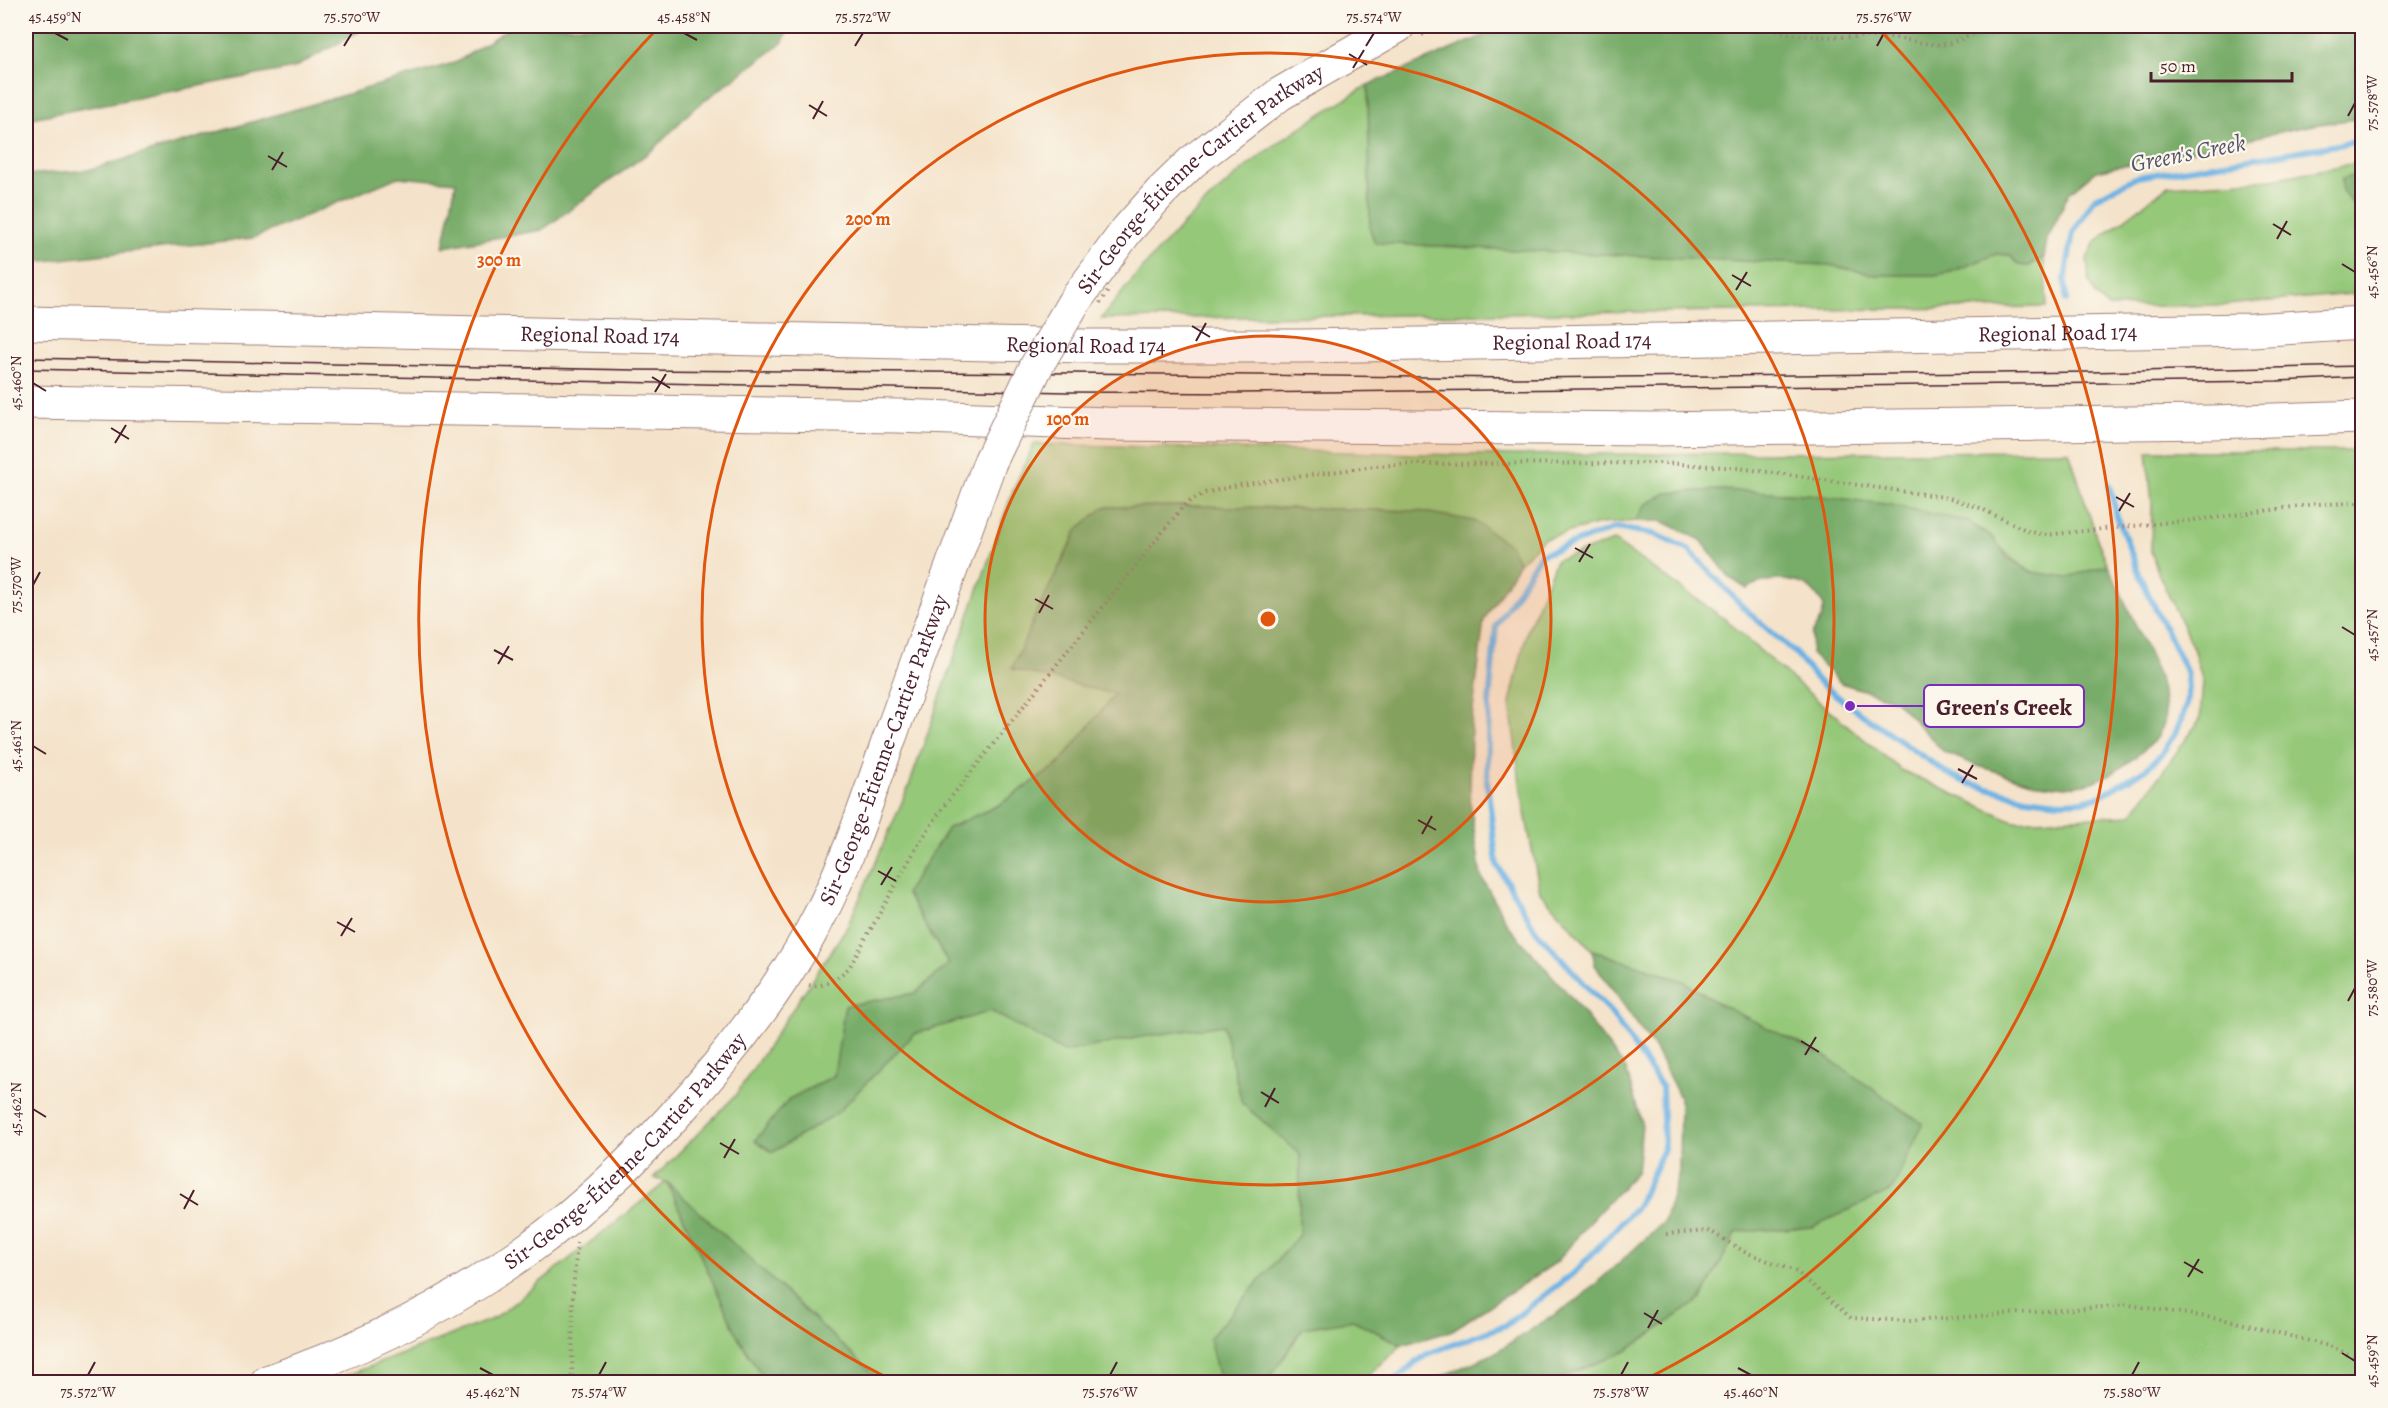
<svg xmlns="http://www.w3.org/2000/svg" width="2388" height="1408" viewBox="0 0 2388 1408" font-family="Alegreya,serif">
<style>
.green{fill:#95c879;stroke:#707452;stroke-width:1.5}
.forest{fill:#78ac69;stroke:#61664a;stroke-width:1.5}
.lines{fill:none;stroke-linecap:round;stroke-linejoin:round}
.stream{stroke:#6db2e3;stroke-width:6}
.primary-casing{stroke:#9f817a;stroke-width:35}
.motorway-casing{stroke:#9f817a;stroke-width:35}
.path{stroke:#9f817a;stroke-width:4;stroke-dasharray:1.5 4.5;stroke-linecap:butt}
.primary{stroke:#fff;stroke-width:33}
.motorway{stroke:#fff;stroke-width:33}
.tram{stroke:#4a1f2b;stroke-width:1.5}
.primary-bridge-casing{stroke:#9f817a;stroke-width:35;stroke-linecap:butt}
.path-bridge{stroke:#9f817a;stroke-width:4;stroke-dasharray:1.5 4.5;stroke-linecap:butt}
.primary-bridge{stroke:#fff;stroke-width:33}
.ticks{fill:none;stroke:#4a1f2b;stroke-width:2}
.ring{fill:none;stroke:#e0560e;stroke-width:3}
.labels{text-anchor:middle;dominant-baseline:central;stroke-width:4.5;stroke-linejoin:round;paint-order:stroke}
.street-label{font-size:22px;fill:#4a1f2b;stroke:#fbf7ec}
.water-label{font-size:24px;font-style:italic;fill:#56526b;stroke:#fbf7ec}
.centre{fill:#e0560e;stroke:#fbf7ec;stroke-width:3}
.ring-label{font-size:18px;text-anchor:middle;font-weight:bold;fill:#e0560e;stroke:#fbf7ec;stroke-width:4.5;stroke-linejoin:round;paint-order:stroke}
.leader{fill:none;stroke:#7b2cbf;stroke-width:2}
.callout-dot{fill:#7b2cbf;stroke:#fbf7ec;stroke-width:2}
.callout{fill:#fbf7ec;stroke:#7b2cbf;stroke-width:2}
.callout-label{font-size:24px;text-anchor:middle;font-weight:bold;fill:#4a1f2b}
.neatline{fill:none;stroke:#4a1f2b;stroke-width:2}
.ticks-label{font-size:15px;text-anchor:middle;fill:#4a1f2b}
</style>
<rect width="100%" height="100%" fill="#fbf7ec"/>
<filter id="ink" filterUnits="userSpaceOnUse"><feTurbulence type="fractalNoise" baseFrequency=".0167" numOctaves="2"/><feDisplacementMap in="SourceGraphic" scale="12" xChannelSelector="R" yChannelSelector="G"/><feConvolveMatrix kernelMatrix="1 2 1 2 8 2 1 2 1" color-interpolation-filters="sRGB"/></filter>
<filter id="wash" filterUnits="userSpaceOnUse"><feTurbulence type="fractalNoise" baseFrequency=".008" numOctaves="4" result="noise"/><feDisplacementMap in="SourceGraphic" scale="24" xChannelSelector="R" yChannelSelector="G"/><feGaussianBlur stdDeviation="1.35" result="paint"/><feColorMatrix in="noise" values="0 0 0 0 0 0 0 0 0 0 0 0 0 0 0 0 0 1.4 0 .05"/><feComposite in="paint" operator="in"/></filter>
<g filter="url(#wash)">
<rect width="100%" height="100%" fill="#f4e3ca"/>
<g class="green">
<path d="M 1368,85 L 1370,229 L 1375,243 L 1829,265 L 1876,275 L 1935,275 L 1951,272 L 1996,254 L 2010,255 L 2018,265 L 2029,266 L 2044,257 L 2047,307 L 1101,319 C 1142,265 1187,217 1239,173 C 1279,139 1324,112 1368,85 Z"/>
<polygon points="2362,162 2362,293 2226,305 2108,307 2095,295 2089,280 2087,259 2095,242 2168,186 2273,179"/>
<path d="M 1034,444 L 1459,455 L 2069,451 L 2097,539 L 2108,565 C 2095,568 2080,576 2067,577 C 2033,579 2012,563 1992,537 L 1807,494 L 1719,490 L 1667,493 L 1645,505 L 1636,521 L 1599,524 L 1543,539 L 1519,563 L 1510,545 L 1419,511 L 1194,506 L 1105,507 L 1078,529 L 1037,612 L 1012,669 L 1116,694 L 1058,765 L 999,805 L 948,828 L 906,893 L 949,964 L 915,993 L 845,1006 L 834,1076 L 789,1099 L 755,1141 L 773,1152 L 836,1114 L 914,1034 L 991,1011 L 1064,1052 L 1141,1037 L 1223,1025 L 1242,1103 L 1300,1154 L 1299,1235 L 1209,1339 L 1267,1382 L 1303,1328 L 1353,1320 L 1402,1345 L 1361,1382 L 882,1382 L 668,1184 L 739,1339 L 766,1382 L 330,1382 L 495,1318 L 666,1182 L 654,1178 L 735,1096 L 847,927 L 909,786 L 1015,485 Z"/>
<polygon points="2147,451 2362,451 2362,1382 1551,1382 1626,1351 1701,1299 1737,1231 1812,1227 1719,1004 1683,981 1592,950 1540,892 1521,791 1510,703 1527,631 1556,560 1614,541 1725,619 1785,673 1901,770 2013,821 2131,815 2200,720 2203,682 2193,648 2159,575 2151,551 2152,503"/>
</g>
<g class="forest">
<polygon points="26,26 369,26 294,68 26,119"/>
<polygon points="512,26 790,26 782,43 692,110 655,148 542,230 443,247 456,182 398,177 253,238 26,263 26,175 88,170 457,62"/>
<polygon points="1506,26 2362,26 2362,118 2313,125 2096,171 2069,193 2047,240 2044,257 2029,266 2018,265 2010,255 1996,254 1951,272 1934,275 1876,275 1829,265 1375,243 1370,229 1368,85"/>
<polygon points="2362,173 2362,214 2342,192 2342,179"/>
<path d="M 1719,490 L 1807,494 L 1892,505 L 1969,522 L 1992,537 L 2008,558 L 2031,572 L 2068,577 L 2108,565 L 2158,674 L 2164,699 L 2165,719 L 2157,738 L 2138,755 L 2113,773 L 2090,783 L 2066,787 L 2038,784 L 1978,766 L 1944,752 L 1895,700 L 1841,683 L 1811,654 L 1812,634 L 1822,617 L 1824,606 C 1820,600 1814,590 1808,587 C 1792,577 1763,578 1747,589 L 1730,578 L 1701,540 L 1662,521 L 1636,521 L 1645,505 L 1667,493 Z"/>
<polygon points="1194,506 1419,511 1474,521 1510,545 1519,563 1484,620 1471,727 1470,802 1481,876 1509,927 1571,997 1626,1069 1642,1125 1637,1171 1585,1227 1557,1262 1451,1331 1402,1345 1353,1320 1303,1328 1267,1382 1218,1374 1209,1339 1299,1235 1300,1154 1242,1103 1223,1025 1141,1037 1064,1052 991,1011 914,1034 836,1114 773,1152 755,1141 789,1099 834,1076 845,1006 915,993 949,964 906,893 948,828 999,805 1058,765 1115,694 1012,669 1037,612 1078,529 1104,507"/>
<polygon points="1592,950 1683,981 1719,1004 1825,1056 1923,1124 1892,1190 1812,1227 1737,1232 1701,1299 1626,1351 1551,1382 1428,1382 1493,1354 1579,1299 1664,1222 1679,1172 1680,1098 1655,1049 1595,965"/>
<polygon points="667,1182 882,1382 766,1382 739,1339"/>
</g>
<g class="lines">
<g class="stream">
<polyline points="2066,300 2065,279 2073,233 2095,198 2137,177 2362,141"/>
<polyline points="1392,1382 1427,1354 1506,1325 1576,1271 1638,1205 1664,1149 1662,1087 1612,1014 1536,931 1497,865 1487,782 1489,703 1496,626 1540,555 1616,528 1654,534 1688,549 1745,609 1794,652 1819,682 1850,706 1948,774 1968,783 2026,798 2059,802 2083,801 2100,796 2146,769 2161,755 2178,728 2186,706 2188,687 2186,671 2141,579 2117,516 2109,485"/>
</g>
</g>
</g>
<g filter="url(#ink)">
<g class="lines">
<defs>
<g id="primary">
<path id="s1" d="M 1074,302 L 1127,230 L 1161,192 L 1192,162 L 1280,94 L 1398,26"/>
<path id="s2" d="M 267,1382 C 358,1351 446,1307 524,1252 C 597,1200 662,1133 719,1064 C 756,1018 792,970 819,917 C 849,859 869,795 891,734 C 924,643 957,552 990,462"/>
</g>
<g id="motorway">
<path id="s3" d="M 26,323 L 1085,346 L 1303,346 L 2252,330 L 2362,323"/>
<polyline points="26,402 898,416 1107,424 1651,429 2212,422 2362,417"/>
</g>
</defs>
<use href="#primary" class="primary-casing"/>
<use href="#motorway" class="motorway-casing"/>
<g class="path">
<path d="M 1765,26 C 1802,42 1845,35 1884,37 C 1904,37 1924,46 1944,44 C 1959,42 1974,33 1987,26"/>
<polyline points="1422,35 1444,26"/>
<path d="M 809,985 C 824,989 838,977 849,968 L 918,845 L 944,806 L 1180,510 L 1187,503 L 1205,493 L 1238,485 L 1375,466 L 1418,464 L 1666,463 L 1739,468 L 1950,498 L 1980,508 L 2028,531 L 2045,535 L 2212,518 L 2315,504 L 2362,503"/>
<polyline points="1666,1234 1710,1231 1745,1252 1797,1272 1851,1318 1911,1321 2129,1305 2232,1321 2333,1347 2362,1362"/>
<polyline points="572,1382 573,1292 577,1243"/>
</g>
<use href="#primary" class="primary"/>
<use href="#motorway" class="motorway"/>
<g class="tram">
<polyline points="26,358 634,370 1071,373 1518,378 2089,372 2362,366"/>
<polyline points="26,369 1067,392 1241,393 2277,381 2362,377"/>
</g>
<defs>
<polyline id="primary-bridge" points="990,462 1037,365 1074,302"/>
</defs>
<use href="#primary-bridge" class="primary-bridge-casing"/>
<polyline class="path-bridge" points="1100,303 1110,288"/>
<use href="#primary-bridge" class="primary-bridge"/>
</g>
</g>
<path class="ticks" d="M 55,33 L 68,40M 684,33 L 697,40M 344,46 L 352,33M 855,46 L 863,33M 1366,46 L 1374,33M 1877,46 L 1884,33M 1349,54 L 1367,65M 1353,68 L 1364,50M 809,105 L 827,116M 2348,116 L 2355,103M 813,119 L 823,101M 268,156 L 287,167M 272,170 L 283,152M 2273,224 L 2291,235M 2277,239 L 2287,221M 2342,264 L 2355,272M 1732,275 L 1751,286M 1736,290 L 1747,272M 1192,326 L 1210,337M 1196,341 L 1206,323M 652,377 L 670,388M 33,383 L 46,391M 655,392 L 666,374M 111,428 L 129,439M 115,443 L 126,425M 2116,497 L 2134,507M 2119,511 L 2130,493M 1575,548 L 1593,558M 1579,562 L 1590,544M 33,585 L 40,572M 1035,599 L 1053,609M 1039,613 L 1049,595M 2342,627 L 2355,635M 494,650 L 513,660M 498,664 L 509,646M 33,746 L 46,754M 1958,769 L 1977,779M 1962,783 L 1973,765M 1418,820 L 1436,830M 1422,834 L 1432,816M 878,871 L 896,881M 881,885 L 892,867M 337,922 L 355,932M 341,936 L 352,918M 2348,1001 L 2355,988M 1801,1041 L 1819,1052M 1805,1055 L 1816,1037M 1261,1092 L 1279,1103M 1265,1107 L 1275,1088M 33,1109 L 46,1117M 720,1143 L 739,1154M 724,1158 L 735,1139M 180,1194 L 198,1205M 184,1209 L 194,1190M 2184,1262 L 2203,1273M 2188,1277 L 2199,1259M 1644,1313 L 1662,1324M 1648,1328 L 1658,1310M 2342,1353 L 2355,1361M 480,1368 L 493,1375M 1738,1368 L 1751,1375M 88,1375 L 95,1362M 599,1375 L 606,1362M 1110,1375 L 1117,1362M 1621,1375 L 1628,1362M 2132,1375 L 2139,1362"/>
<circle cx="1268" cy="619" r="283" fill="#e0560e" fill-opacity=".12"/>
<g class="ring">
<circle cx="1268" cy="619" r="283"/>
<circle cx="1268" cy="619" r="566"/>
<path d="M896 1382A849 849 0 0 1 657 29M1879 29A849 849 0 0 1 1640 1382"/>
</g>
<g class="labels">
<g class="street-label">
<text stroke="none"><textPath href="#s1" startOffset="178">Sir-George-Étienne-Cartier Parkway</textPath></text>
<text stroke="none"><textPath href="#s3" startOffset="2032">Regional Road 174</textPath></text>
<text stroke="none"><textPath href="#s3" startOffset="574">Regional Road 174</textPath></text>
<text stroke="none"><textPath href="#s3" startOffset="1546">Regional Road 174</textPath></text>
<text stroke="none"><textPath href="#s3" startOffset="1060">Regional Road 174</textPath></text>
<text stroke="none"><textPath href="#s2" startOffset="918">Sir-George-Étienne-Cartier Parkway</textPath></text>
<text stroke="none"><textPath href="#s2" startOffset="432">Sir-George-Étienne-Cartier Parkway</textPath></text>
</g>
<g class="water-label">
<text transform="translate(2188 153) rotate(-11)">Green's Creek</text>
</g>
</g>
<circle cx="1268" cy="619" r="9" class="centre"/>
<g class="ring-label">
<text x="868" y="225">200 m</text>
<text x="499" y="266">300 m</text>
<text x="1068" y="425">100 m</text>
</g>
<path class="leader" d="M1850 706L1924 706"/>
<circle class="callout-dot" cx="1850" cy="706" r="6"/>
<rect class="callout" x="1924" y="685" width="160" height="42" rx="6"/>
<g class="callout-label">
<text x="2004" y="715">Green's Creek</text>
</g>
<rect width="2388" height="1408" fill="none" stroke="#fbf7ec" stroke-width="66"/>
<path d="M2151 72v9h141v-9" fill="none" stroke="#4a1f2b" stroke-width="3"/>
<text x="2160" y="72" font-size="18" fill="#4a1f2b" stroke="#fbf7ec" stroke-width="4.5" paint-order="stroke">50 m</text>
<rect x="33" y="33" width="2322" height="1342" class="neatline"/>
<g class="ticks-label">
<text x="55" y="22">45.459°N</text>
<text x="352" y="22">75.570°W</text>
<text x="684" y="22">45.458°N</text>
<text x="863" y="22">75.572°W</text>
<text x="1374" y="22">75.574°W</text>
<text x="1884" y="22">75.576°W</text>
<text transform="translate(2372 103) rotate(-90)" y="5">75.578°W</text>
<text transform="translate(2372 272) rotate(-90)" y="5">45.456°N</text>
<text transform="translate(16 383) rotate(-90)" y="5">45.460°N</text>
<text transform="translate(16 585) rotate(-90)" y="5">75.570°W</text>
<text transform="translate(2372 635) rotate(-90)" y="5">45.457°N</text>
<text transform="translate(16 746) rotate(-90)" y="5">45.461°N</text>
<text transform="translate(2372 988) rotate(-90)" y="5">75.580°W</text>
<text transform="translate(16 1109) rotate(-90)" y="5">45.462°N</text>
<text transform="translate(2372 1361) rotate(-90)" y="5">45.459°N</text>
<text x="88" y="1397">75.572°W</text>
<text x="493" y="1397">45.462°N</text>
<text x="599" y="1397">75.574°W</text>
<text x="1110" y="1397">75.576°W</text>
<text x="1621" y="1397">75.578°W</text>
<text x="1751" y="1397">45.460°N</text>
<text x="2132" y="1397">75.580°W</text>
</g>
</svg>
